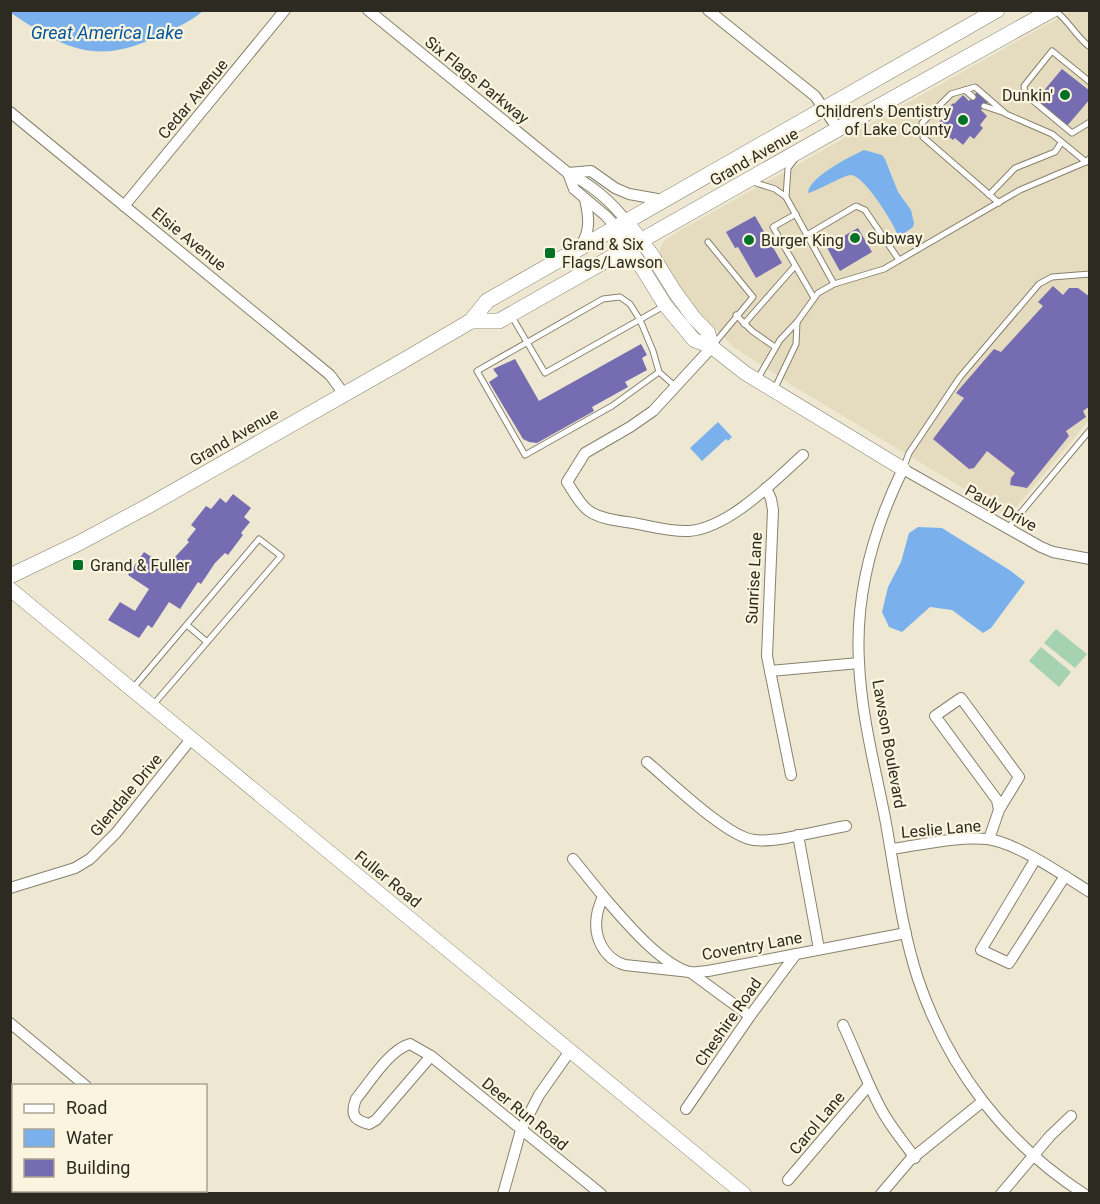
<svg xmlns="http://www.w3.org/2000/svg" width="1100" height="1204" viewBox="0 0 1100 1204" font-family="Roboto,sans-serif">
<style>
.built{fill:#e5dcbf}
.green{fill:#a5d2b1}
.water{fill:#7ab1ed}
.building{fill:#766cb1}
.lines{fill:none;stroke-linecap:round;stroke-linejoin:round}
.lane-casing{stroke:#87816d;stroke-width:7}
.street-casing{stroke:#87816d;stroke-width:12}
.secondary-casing{stroke:#87816d;stroke-width:15}
.primary-casing{stroke:#87816d;stroke-width:16}
.lane{stroke:#fff;stroke-width:5}
.street{stroke:#fff;stroke-width:10}
.secondary{stroke:#fff;stroke-width:14}
.primary{stroke:#fff;stroke-width:15}
.poi-dot{fill:#017225;stroke:#fbf5df;stroke-width:2}
.labels{text-anchor:middle;dominant-baseline:central;stroke-width:4.5;stroke-linejoin:round;paint-order:stroke}
.street-label{font-size:16px;fill:#2c2a21;stroke:#fbf5df}
.poi-label{font-size:16px;fill:#2c2a21;stroke:#fbf5df;text-anchor:start}
.water-label{font-size:18px;font-style:italic;fill:#00559c;stroke:#fbf5df}
</style>
<rect width="100%" height="100%" fill="#eee8d2"/>
<polygon class="built" points="1071,11 1089,11 1089,420 1009,516 795,387 735,348 700,315 681,291 660,256 660,248 665,240 679,231"/>
<g class="green">
<polygon points="1056,629 1087,654 1075,668 1044,643"/>
<polygon points="1041,647 1071,672 1059,687 1029,661"/>
</g>
<g class="water">
<path d="M 10,11 L 11,10 L 203,11 C 192,21 177,27 163,34 C 99,66 67,51 11,13 Z"/>
<path d="M 864,150 L 882,155 L 885,159 L 898,192 L 911,210 L 914,223 L 913,227 L 899,237 C 894,224 865,176 851,175 C 846,174 817,191 808,193 C 809,177 849,157 864,150 Z"/>
<polygon points="718,422 732,437 728,441 726,439 702,461 690,448"/>
<polygon points="918,527 942,528 1011,571 1025,582 991,628 983,633 952,610 930,607 902,632 889,627 882,612 888,587 901,562 909,533"/>
</g>
<g class="building">
<polygon points="1062,69 1090,91 1090,99 1067,126 1036,100"/>
<polygon points="978,91 989,101 981,110 987,116 980,125 983,128 974,139 970,136 963,145 955,138 953,140 944,133 946,130 938,123 947,114 945,112 953,103 954,104 963,95 969,101"/>
<polygon points="755,216 782,263 756,278 738,247 735,248 726,232"/>
<polygon points="858,228 872,252 840,271 826,246"/>
<polygon points="1053,286 1063,295 1069,288 1078,288 1090,297 1090,406 1083,411 1086,417 1066,431 1069,436 1027,488 1010,485 1011,478 1015,473 987,451 974,468 969,469 933,439 964,398 956,393 994,349 1001,352 1043,306 1038,302"/>
<polygon points="641,344 647,355 642,358 647,370 625,382 628,387 592,407 594,411 537,443 529,442 523,439 489,382 498,376 493,369 515,359 539,401"/>
<polygon points="233,494 251,508 244,517 250,522 241,533 243,535 228,555 225,553 215,563 201,584 198,582 180,609 169,602 152,628 148,625 139,638 108,620 120,602 135,611 149,589 128,575 144,552 168,568 175,559 174,558 189,542 187,540 196,529 191,525 206,506 211,509 220,498 226,503"/>
</g>
<g class="lines">
<defs>
<g id="lane">
<path d="M 1054,10 C 1069,20 1075,36 1090,47"/>
<polyline points="1090,82 1052,51 1024,86 1025,94 1072,133 1090,122"/>
<polyline points="965,90 973,97"/>
<polyline points="984,106 1002,112"/>
<polyline points="753,182 775,189 786,197 834,284"/>
<polyline points="989,195 1015,168 1055,152 1061,143"/>
<polyline points="786,197 788,168 795,159"/>
<polyline points="999,203 923,137 922,123 951,94 975,87 1006,114 1052,134 1086,162"/>
<polyline points="796,214 773,227 814,298"/>
<polyline points="807,235 856,206 865,210 899,260"/>
<polyline points="708,242 753,297 713,345"/>
<polyline points="511,315 545,373 664,306"/>
<polyline points="736,315 752,331 775,347"/>
<polyline points="744,324 795,266"/>
<polyline points="659,372 612,406 525,455 477,371 603,299 620,297 630,304 640,320 653,351 659,372 676,387"/>
<polyline points="757,380 780,340 797,322 818,293 834,284 884,269 1020,190 1086,162 1090,158"/>
<polyline points="774,390 796,344 797,322"/>
<polyline points="903,469 909,453 960,377 1039,284 1052,277 1090,274"/>
<polyline points="1008,528 1090,430"/>
<polyline points="187,625 207,642"/>
<polyline points="133,688 259,539 281,556 153,705"/>
</g>
<g id="street">
<path d="M 368,10 L 568,173 C 592,185 611,201 627,222"/>
<polyline points="708,10 815,96 838,129"/>
<polyline points="10,112 330,375 344,394"/>
<polyline points="568,173 591,171 615,188 629,194 663,200"/>
<polyline points="568,173 574,189 606,216 617,228"/>
<polyline points="124,206 285,10"/>
<path d="M 580,247 C 591,231 589,217 585,199"/>
<path d="M 712,347 L 653,411 L 630,427 L 585,453 L 567,482 C 573,491 580,505 589,511 C 602,520 623,521 638,524 C 654,527 672,532 689,531 C 729,528 774,481 803,455"/>
<polyline points="766,488 771,499 773,510 767,656 791,775"/>
<polyline points="770,671 859,663"/>
<path d="M 647,762 C 670,781 727,837 754,840 C 776,843 822,830 846,826"/>
<polyline points="798,835 819,949"/>
<polyline points="989,839 999,810 1019,777 961,698 935,716 997,800 999,810"/>
<path d="M 891,849 C 921,845 958,836 987,839 C 1016,842 1064,876 1090,892"/>
<path d="M 573,859 L 603,896 C 601,902 598,908 597,915 C 593,937 604,959 625,965 L 690,972 L 750,1016"/>
<polyline points="1035,860 981,950 1009,963 1065,876"/>
<polyline points="10,888 75,868 90,859 116,833 191,739"/>
<path d="M 603,896 C 624,920 659,963 689,972 C 695,973 702,971 708,971 L 906,933"/>
<polyline points="10,1023 86,1086"/>
<path d="M 843,1025 C 856,1052 866,1081 880,1107 C 889,1125 903,1141 915,1158"/>
<path d="M 410,1044 L 431,1056 L 376,1120 L 369,1124 C 354,1120 350,1115 356,1099 C 370,1082 389,1050 410,1044 Z"/>
<polyline points="431,1056 601,1194"/>
<polyline points="686,1109 750,1016 796,954"/>
<polyline points="788,1180 869,1085"/>
<polyline points="503,1194 521,1130 539,1095 570,1051"/>
<polyline points="881,1194 910,1160 982,1102"/>
<polyline points="1001,1194 1050,1136 1071,1116"/>
<path d="M 1084,1194 C 1005,1143 948,1068 918,979 C 901,927 895,872 885,818 C 875,767 861,714 859,662 C 855,594 873,530 903,469 L 1041,547 L 1053,552 L 1090,559"/>
</g>
<g id="secondary">
<polyline points="627,222 652,255 675,292 694,318 708,332 712,347"/>
<polyline points="617,228 665,305 694,340 712,347 745,373 903,469"/>
<polyline points="10,589 744,1194"/>
</g>
<g id="primary">
<polyline points="471,321 499,321 838,129 1052,10"/>
<polyline points="10,576 79,543 148,506 401,362 471,321 487,301 997,10"/>
</g>
</defs>
<use href="#lane" class="lane-casing"/>
<use href="#street" class="street-casing"/>
<use href="#secondary" class="secondary-casing"/>
<use href="#primary" class="primary-casing"/>
<use href="#lane" class="lane"/>
<use href="#street" class="street"/>
<use href="#secondary" class="secondary"/>
<use href="#primary" class="primary"/>
</g>
<g class="poi-dot">
<circle cx="1065" cy="95" r="6"/>
<circle cx="963" cy="120" r="6"/>
<circle cx="855" cy="238" r="6"/>
<circle cx="749" cy="240" r="6"/>
<rect x="544" y="247" width="12" height="12" rx="3"/>
<rect x="72" y="559" width="12" height="12" rx="3"/>
</g>
<g class="labels">
<g class="street-label">
<text transform="translate(477 80) rotate(39)">Six Flags Parkway</text>
<text transform="translate(193 99) rotate(-50)">Cedar Avenue</text>
<text transform="translate(754 157) rotate(-30)">Grand Avenue</text>
<text transform="translate(189 239) rotate(39)">Elsie Avenue</text>
<text transform="translate(234 437) rotate(-30)">Grand Avenue</text>
<text transform="translate(1001 508) rotate(29)">Pauly Drive</text>
<text transform="translate(754 578) rotate(-87)">Sunrise Lane</text>
<text transform="translate(889 744) rotate(80)">Lawson Boulevard</text>
<text transform="translate(126 795) rotate(-50)">Glendale Drive</text>
<text transform="translate(941 829) rotate(-5)">Leslie Lane</text>
<text transform="translate(388 879) rotate(39)">Fuller Road</text>
<text transform="translate(752 946) rotate(-10)">Coventry Lane</text>
<text transform="translate(728 1022) rotate(-55)">Cheshire Road</text>
<text transform="translate(525 1114) rotate(39)">Deer Run Road</text>
<text transform="translate(817 1123) rotate(-50)">Carol Lane</text>
</g>
<g class="poi-label">
<text x="1053" y="95" text-anchor="end">Dunkin'</text>
<text x="951" y="111" text-anchor="end">Children's Dentistry<tspan x="951" dy="18">of Lake County</tspan></text>
<text x="867" y="238">Subway</text>
<text x="761" y="240">Burger King</text>
<text x="562" y="244">Grand &amp; Six<tspan x="562" dy="18">Flags/Lawson</tspan></text>
<text x="90" y="565">Grand &amp; Fuller</text>
</g>
<g class="water-label">
<text x="107" y="32">Great America Lake</text>
</g>
</g>
<rect width="1100" height="1204" fill="none" stroke="#2c2a21" stroke-width="24"/>
<rect x="12" y="1084" width="195" height="108" fill="#fbf5df" stroke="#a8a493" stroke-width="1.5"/>
<rect x="24" y="1104" width="30" height="9" fill="#ffffff" stroke="#a8a493" stroke-width="1.5"/>
<text x="66" y="1114" font-size="18" fill="#2c2a21">Road</text>
<rect x="24" y="1129" width="30" height="18" fill="#7ab1ed" stroke="#a8a493" stroke-width="1.5"/>
<text x="66" y="1144" font-size="18" fill="#2c2a21">Water</text>
<rect x="24" y="1159" width="30" height="18" fill="#766cb1" stroke="#a8a493" stroke-width="1.5"/>
<text x="66" y="1174" font-size="18" fill="#2c2a21">Building</text>
</svg>
